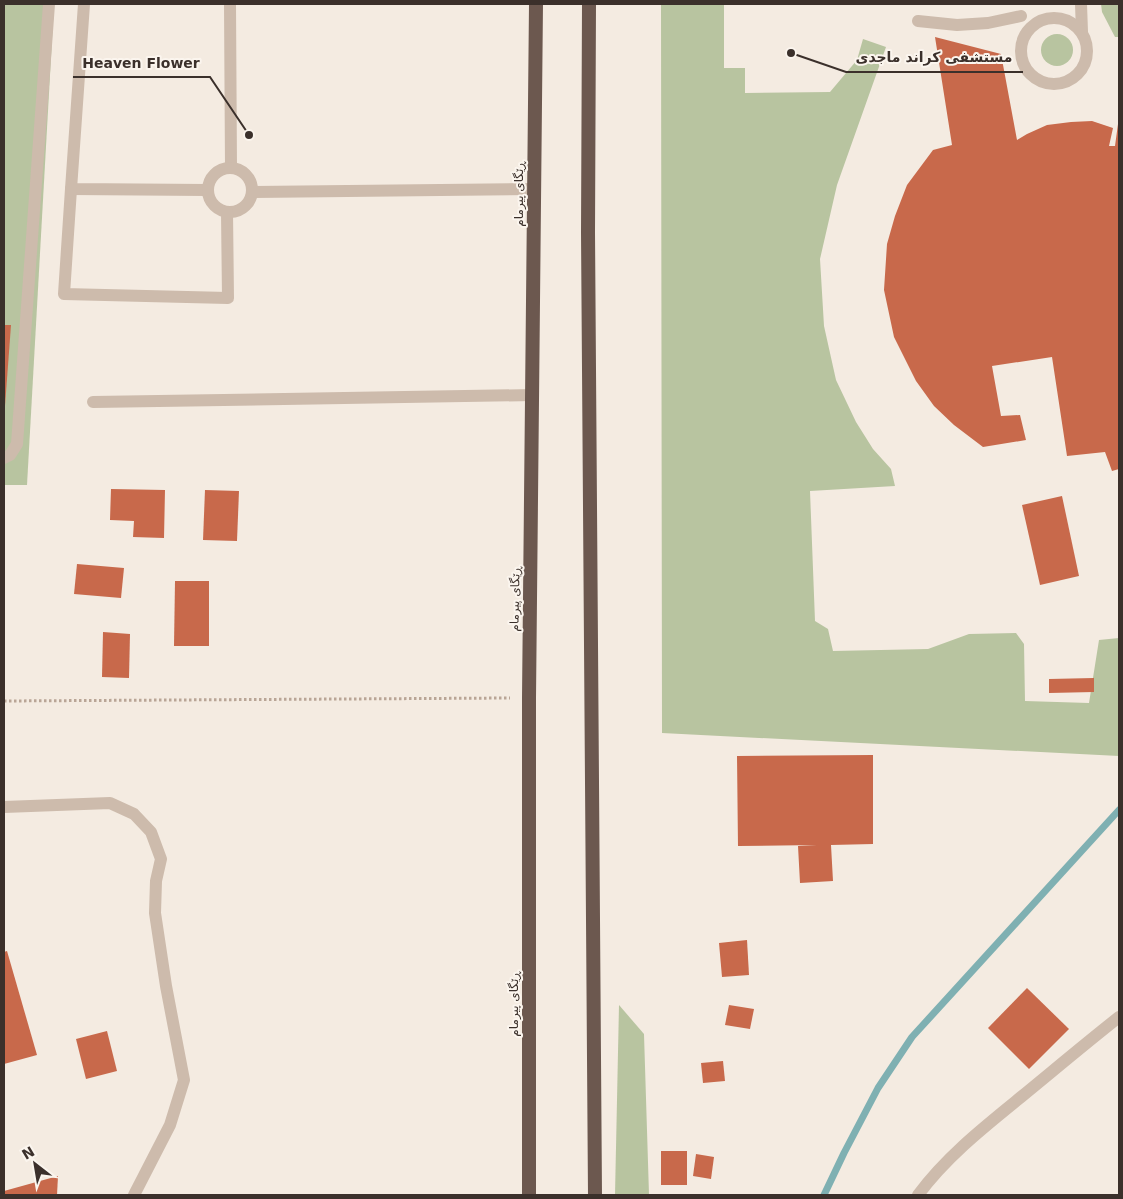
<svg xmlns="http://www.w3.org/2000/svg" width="1123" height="1199" viewBox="0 0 1123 1199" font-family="'DejaVu Sans','Noto Naskh Arabic',sans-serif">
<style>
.green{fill:#b8c4a0}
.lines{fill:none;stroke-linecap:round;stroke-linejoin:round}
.stream{stroke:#7fb0b2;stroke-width:7}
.building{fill:#c8694b}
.path{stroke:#b9a596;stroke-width:3;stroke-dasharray:2.5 2.5;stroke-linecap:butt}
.service{stroke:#cdbbac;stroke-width:12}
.minor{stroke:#cdbbac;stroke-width:12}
.trunk{stroke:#6c584f;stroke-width:14}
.labels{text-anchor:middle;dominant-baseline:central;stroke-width:4;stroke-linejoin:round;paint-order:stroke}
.street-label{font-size:12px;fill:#3b302b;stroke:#fbf5ee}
.leader{fill:none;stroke:#3b302b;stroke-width:2}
.callout-dot{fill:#3b302b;stroke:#fbf5ee;stroke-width:2}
.callout-label{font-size:14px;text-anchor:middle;font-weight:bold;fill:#3b302b;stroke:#fbf5ee;stroke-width:4;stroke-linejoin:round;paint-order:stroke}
</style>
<rect width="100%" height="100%" fill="#f4ebe1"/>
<g class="green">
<polygon points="4,4 54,4 27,485 4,485"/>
<polygon points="661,4 724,4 724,68 745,68 745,93 830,92 857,60 863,39 886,47 837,185 820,259 824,326 836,380 856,422 873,449 891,469 895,486 810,491 815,621 828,629 833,651 928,649 969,634 1016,633 1024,644 1025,701 1089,703 1099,640 1119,638 1119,756 662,733"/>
<polygon points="1101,4 1119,4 1119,37 1115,37 1102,12"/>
<circle cx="1057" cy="50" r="16"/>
<polygon points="619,1005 644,1034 649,1195 615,1195"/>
</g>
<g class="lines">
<polyline class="stream" points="824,1195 844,1153 878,1088 912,1037 1119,810"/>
</g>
<g class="building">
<polygon points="935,37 1001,54 1017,140 1027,134 1047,125 1071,122 1092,121 1113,128 1109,146 1115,146 1118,124 1119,124 1119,469 1112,471 1105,452 1067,456 1052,357 992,366 1001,416 1020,415 1026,440 983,447 954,425 934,406 916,381 894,337 884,290 887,244 895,216 907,185 933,150 952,145"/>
<polygon points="4,325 11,325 5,406 4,406"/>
<polygon points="111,489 165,490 164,538 133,537 134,521 110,520"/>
<polygon points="205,490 239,491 237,541 203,540"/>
<polygon points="1062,496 1079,576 1040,585 1022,505"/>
<polygon points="77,564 124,568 121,598 74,594"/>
<polygon points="175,581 209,581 209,646 174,646"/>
<polygon points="103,632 130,634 129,678 102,677"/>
<polygon points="1094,678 1094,692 1049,693 1049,679"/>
<polygon points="873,755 873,844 831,845 833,881 800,883 798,846 817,845 738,846 737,756"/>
<polygon points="747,940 749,975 722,977 719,943"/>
<polygon points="7,951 37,1055 4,1064 4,952"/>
<polygon points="1027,988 1069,1029 1029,1069 988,1028"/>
<polygon points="729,1005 754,1009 750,1029 725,1025"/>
<polygon points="107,1031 117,1071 86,1079 76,1039"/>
<polygon points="723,1061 725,1081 703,1083 701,1063"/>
<rect x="661" y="1151" width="26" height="34"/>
<polygon points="696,1154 714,1157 711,1179 693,1176"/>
<polygon points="58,1176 57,1195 4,1195 4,1191"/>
</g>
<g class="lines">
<polyline class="path" points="4,701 510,698"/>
<g class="service">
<polyline points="84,4 71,189 207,190"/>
<polyline points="230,4 231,168"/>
<polyline points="1081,4 1082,32"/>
<circle cx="1054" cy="51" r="33"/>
<polyline points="918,21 957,25 988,23 1021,16"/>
<circle cx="230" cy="190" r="22"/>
<polyline points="71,189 64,294 228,298 227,212"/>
<polyline points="252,192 534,189"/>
<polyline points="4,458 10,455 17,444 49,4"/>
</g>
<g class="minor">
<polyline points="93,402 533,395"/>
<polyline points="4,807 110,803 134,814 151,832 161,859 156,881 155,913 166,986 184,1080 170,1125 134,1195"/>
<path d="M 918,1195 C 946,1157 984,1127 1021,1097 C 1054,1070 1086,1043 1119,1017"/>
</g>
<g class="trunk">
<polyline points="589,4 588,232 595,1195"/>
<polyline points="529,1195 529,698 536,4"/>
</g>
</g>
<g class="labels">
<g class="street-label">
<text transform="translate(519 194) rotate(-90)">ڕێگای پیرمام</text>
<text transform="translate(515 599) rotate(-89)">ڕێگای پیرمام</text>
<text transform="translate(514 1004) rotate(-90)">ڕێگای پیرمام</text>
</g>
</g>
<path class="leader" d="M791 53L846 72H1023M249 135L210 77H73"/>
<g class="callout-dot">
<circle cx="791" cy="53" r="5"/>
<circle cx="249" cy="135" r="5"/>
</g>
<g class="callout-label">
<text x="934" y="62">مستشفی کراند ماجدی</text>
<text x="141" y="68">Heaven Flower</text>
</g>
<rect width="1123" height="1199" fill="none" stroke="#3b302b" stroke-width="10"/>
<g transform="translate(35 1164) rotate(329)" stroke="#fbf5ee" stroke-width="4" paint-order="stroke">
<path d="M0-4L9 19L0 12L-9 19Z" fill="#3b302b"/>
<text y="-8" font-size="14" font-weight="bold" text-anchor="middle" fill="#3b302b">N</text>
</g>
</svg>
